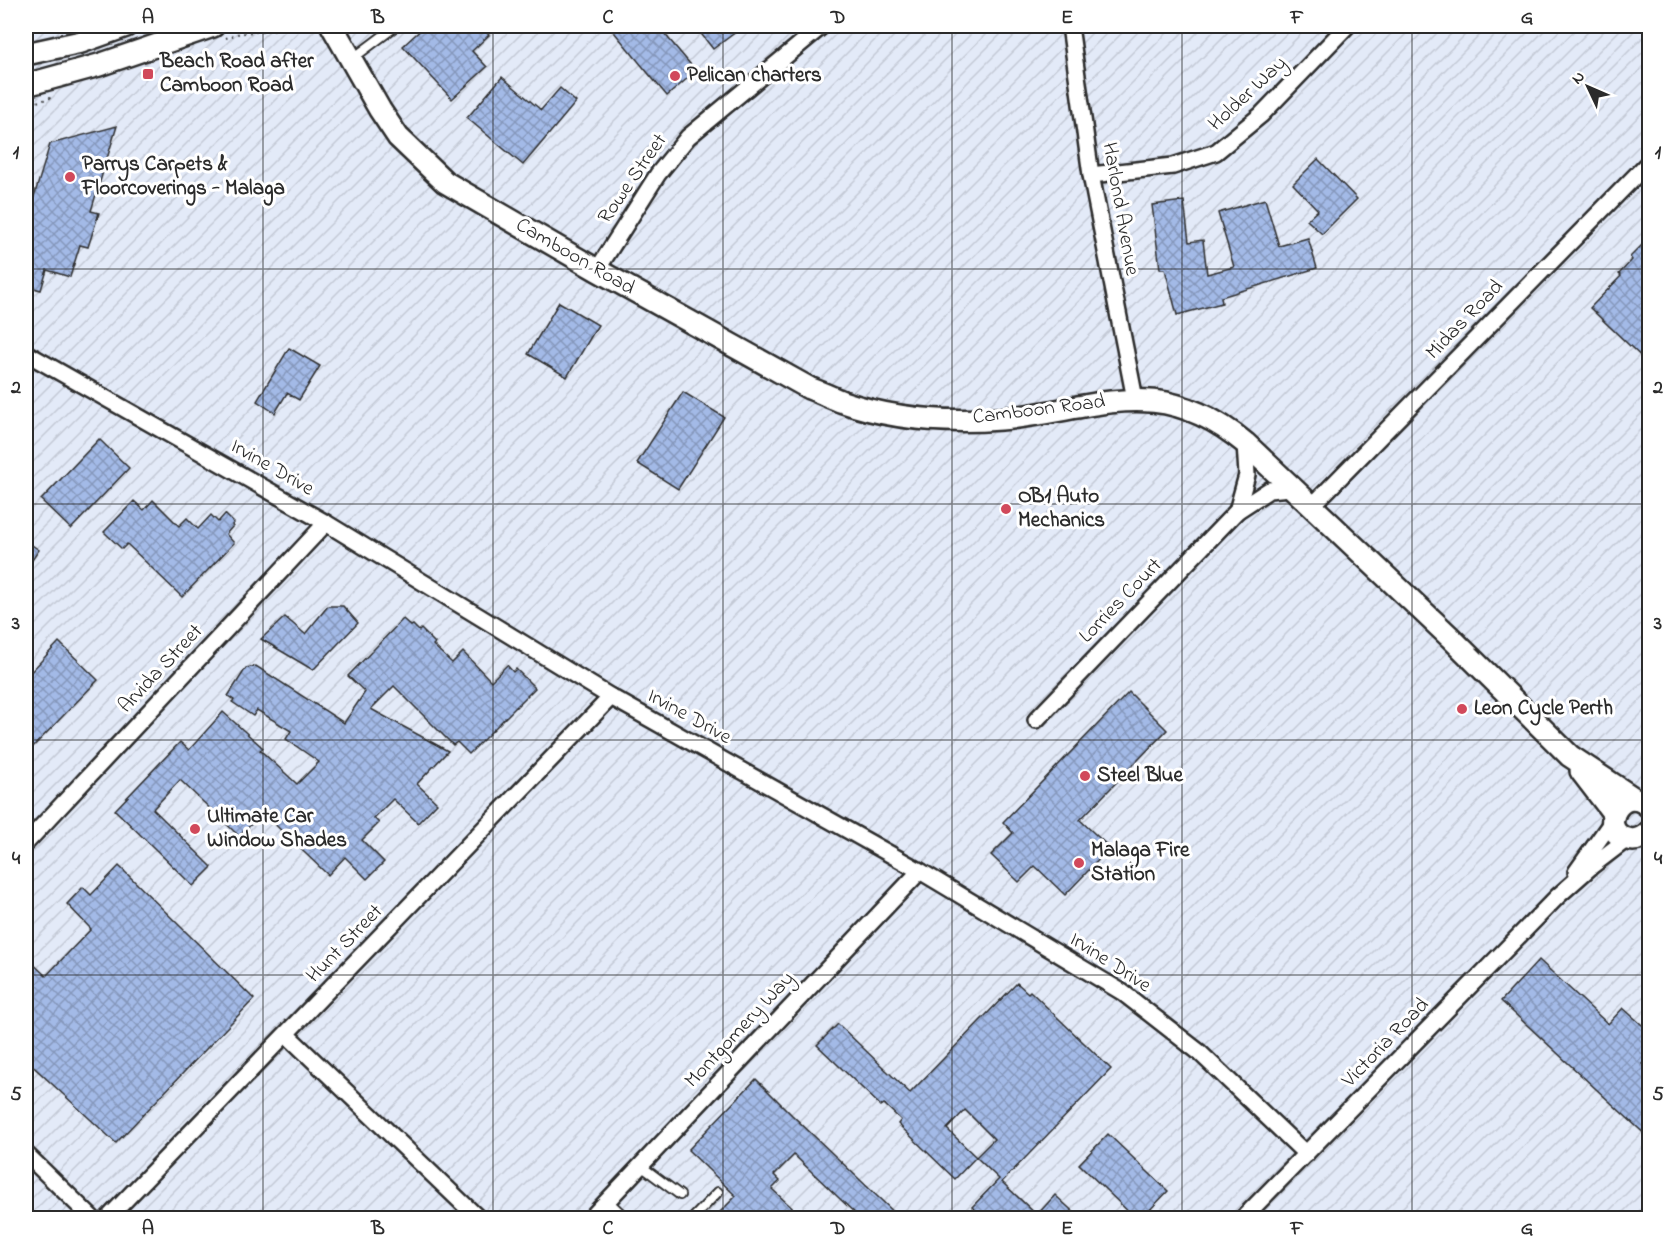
<svg xmlns="http://www.w3.org/2000/svg" width="1675" height="1244" viewBox="0 0 1675 1244" font-family="'Indie Flower',sans-serif">
<style>
.industrial{fill:url(#industrial-furrows)}
.building{fill:url(#building-cross-hatch);stroke:#2b2b2b;stroke-width:1.5;fill-rule:evenodd}
.lines{fill:none;stroke-linecap:round;stroke-linejoin:round}
.lane-casing{stroke:#2b2b2b;stroke-width:12}
.street-casing{stroke:#2b2b2b;stroke-width:20}
.secondary-casing{stroke:#2b2b2b;stroke-width:26}
.path{stroke:#2b2b2b;stroke-width:2;stroke-dasharray:1.5 4.5;stroke-linecap:butt}
.lane{stroke:#fff;stroke-width:8}
.street{stroke:#fff;stroke-width:15}
.secondary{stroke:#fff;stroke-width:21}
.grid{fill:none;stroke:#2b2b2b;stroke-width:1.5;stroke-opacity:0.55}
.poi-dot{fill:#d1495b;stroke:#fff;stroke-width:2}
.labels{text-anchor:middle;dominant-baseline:central;stroke-width:6;stroke-linejoin:round;paint-order:stroke}
.poi-label{font-size:21px;font-weight:bold;fill:#2b2b2b;stroke:#fff;text-anchor:start}
.street-label{font-size:21px;fill:#2b2b2b;stroke:#fff}
.neatline{fill:none;stroke:#2b2b2b;stroke-width:2}
.grid-label{font-size:20px;text-anchor:middle;font-weight:bold;fill:#2b2b2b}
</style>
<defs>
<pattern id="industrial-furrows" width="10" height="10" patternUnits="userSpaceOnUse" patternTransform="scale(1.5)"><rect width="10" height="10" fill="#e3eaf8"/><path d="M-1 1l2-2M0 10L10 0M9 11l2-2" fill="none" stroke="#c3c9d5"/></pattern>
<pattern id="building-cross-hatch" width="8" height="8" patternUnits="userSpaceOnUse" patternTransform="scale(1.5)"><rect width="8" height="8" fill="#a3bae7"/><path d="M0 0l8 8M0 8l8-8" fill="none" stroke="#8597bb"/></pattern>
</defs>
<rect width="100%" height="100%" fill="#fff"/>
<filter id="ink" filterUnits="userSpaceOnUse"><feTurbulence type="fractalNoise" baseFrequency=".0167" numOctaves="2"/><feDisplacementMap in="SourceGraphic" scale="12" xChannelSelector="R" yChannelSelector="G"/><feConvolveMatrix kernelMatrix="1 2 1 2 8 2 1 2 1" color-interpolation-filters="sRGB"/></filter>
<g filter="url(#ink)">
<rect class="industrial" x="26" y="26" width="1623" height="1192"/>
<g class="building">
<polygon points="425,26 480,26 489,35 472,51 487,67 452,99 403,46"/>
<polygon points="609,26 658,26 696,71 667,96"/>
<polygon points="695,26 744,26 713,49"/>
<polygon points="502,77 541,110 560,88 576,102 523,165 467,118"/>
<polygon points="117,126 91,211 99,213 88,247 80,245 70,277 47,270 41,290 26,286 26,223 50,144"/>
<polygon points="1318,159 1357,199 1322,234 1307,220 1318,210 1293,184"/>
<polygon points="1265,199 1279,246 1308,238 1317,268 1221,297 1222,303 1177,315 1165,269 1160,269 1152,205 1184,201 1189,242 1203,240 1207,274 1234,267 1218,213"/>
<polygon points="1642,245 1650,252 1650,365 1590,308 1621,276 1619,274 1632,260 1630,257"/>
<polygon points="559,302 598,325 567,377 528,354"/>
<polygon points="289,348 320,366 299,400 287,393 275,413 257,401"/>
<polygon points="683,392 724,417 678,489 637,463"/>
<polygon points="99,439 129,468 71,529 41,500"/>
<polygon points="153,500 179,526 187,518 198,529 211,515 218,522 225,514 234,523 232,525 233,526 226,534 234,543 182,597 127,544 122,549 104,532 134,501 144,510"/>
<polygon points="26,541 39,550 26,569"/>
<polygon points="328,606 343,606 358,623 313,670 261,639 285,617 305,634"/>
<polygon points="403,619 411,626 413,625 419,631 421,629 435,643 433,645 452,663 463,652 491,681 507,665 513,672 516,669 535,688 469,754 457,742 453,745 394,686 371,709 448,751 417,784 437,803 418,823 393,799 374,818 379,823 362,840 384,862 367,879 345,857 328,875 263,813 239,836 180,780 153,809 212,867 193,886 115,810 180,742 189,750 223,712 263,748 260,750 297,784 319,762 286,739 291,731 257,710 253,716 232,702 234,700 228,696 246,668 256,666 344,723 365,692 348,676"/>
<polygon points="59,642 98,680 26,754 26,677"/>
<polygon points="1129,692 1167,730 1080,820 1110,848 1065,895 1035,866 1019,882 991,855 1013,833 1003,822"/>
<polygon points="119,866 254,999 116,1143 26,1060 26,957 46,976 91,929 67,904 83,887 91,895"/>
<polygon points="1539,960 1608,1024 1623,1008 1650,1032 1650,1057 1643,1064 1650,1070 1650,1139 1501,1001"/>
<path d="M 1017,983 L 1028,993 L 1030,991 L 1111,1069 L 1002,1182 L 1037,1215 L 1055,1195 L 1080,1218 L 985,1218 L 972,1207 L 999,1179 L 976,1157 L 955,1179 L 898,1124 L 901,1120 L 884,1104 L 881,1106 L 817,1045 L 838,1024 L 910,1093 ZM 965,1110 L 994,1139 L 976,1157 L 947,1129 Z"/>
<polygon points="756,1079 792,1115 900,1218 860,1218 794,1155 774,1175 780,1181 772,1189 803,1218 714,1218 736,1196 688,1150"/>
<polygon points="1108,1134 1168,1191 1142,1218 1135,1218 1079,1164"/>
</g>
<g class="lines">
<defs>
<g id="lane">
<polyline points="352,59 396,26"/>
<polyline points="641,1166 680,1195"/>
<polyline points="608,1201 626,1218"/>
<polyline points="693,1218 718,1192"/>
</g>
<g id="street">
<polyline points="1070,26 1091,175 1135,399"/>
<polyline points="1091,175 1173,166 1216,152 1261,115 1347,26"/>
<polyline points="597,270 658,174 688,137 822,26"/>
<polyline points="26,353 326,523 611,697 920,871 1122,992 1199,1052 1306,1154"/>
<polyline points="1311,507 1650,161"/>
<polyline points="1237,511 1247,475 1245,443"/>
<polyline points="1036,720 1237,511 1269,490 1290,488"/>
<polyline points="26,843 326,523"/>
<polyline points="1576,872 1613,820"/>
<polyline points="287,1035 478,1218"/>
<polyline points="26,1154 92,1218"/>
<polyline points="108,1218 611,697"/>
<polyline points="591,1218 920,871"/>
<polyline points="1243,1218 1558,896 1593,865 1627,839"/>
</g>
<g id="secondary">
<path d="M 332,26 L 380,110 L 398,137 L 445,182 L 597,270 L 809,388 C 820,392 832,398 843,402 C 892,419 949,423 1001,419 C 1098,410 1158,371 1245,443 L 1450,637 L 1570,756 L 1635,799"/>
<polyline points="26,54 81,42 126,26"/>
<polyline points="26,85 99,65 213,26"/>
<polyline points="1581,771 1614,814"/>
<path d="M 1650,808 C 1623,779 1594,831 1628,839 C 1637,842 1644,837 1650,831"/>
</g>
</defs>
<use href="#lane" class="lane-casing"/>
<use href="#street" class="street-casing"/>
<use href="#secondary" class="secondary-casing"/>
<g class="path">
<polyline points="226,38 237,34 303,26"/>
<polyline points="26,105 54,97"/>
</g>
<use href="#lane" class="lane"/>
<use href="#street" class="street"/>
<use href="#secondary" class="secondary"/>
</g>
</g>
<path class="grid" d="M 263,26 L 263,1218M 493,26 L 493,1218M 723,26 L 723,1218M 952,26 L 952,1218M 1182,26 L 1182,1218M 1412,26 L 1412,1218M 26,269 L 1650,269M 26,504 L 1650,504M 26,740 L 1650,740M 26,975 L 1650,975"/>
<g class="poi-dot">
<rect x="142" y="68" width="12" height="12" rx="3"/>
<circle cx="675" cy="76" r="6"/>
<circle cx="70" cy="177" r="6"/>
<circle cx="1006" cy="509" r="6"/>
<circle cx="1462" cy="709" r="6"/>
<circle cx="1085" cy="776" r="6"/>
<circle cx="195" cy="829" r="6"/>
<circle cx="1079" cy="863" r="6"/>
</g>
<g class="labels">
<g class="poi-label">
<text x="160" y="62">Beach Road after<tspan x="160" dy="24">Camboon Road</tspan></text>
<text x="687" y="76">Pelican charters</text>
<text x="82" y="165">Parrys Carpets &amp;<tspan x="82" dy="24">Floorcoverings - Malaga</tspan></text>
<text x="1018" y="497">OB1 Auto<tspan x="1018" dy="24">Mechanics</tspan></text>
<text x="1474" y="709">Leon Cycle Perth</text>
<text x="1097" y="776">Steel Blue</text>
<text x="207" y="817">Ultimate Car<tspan x="207" dy="24">Window Shades</tspan></text>
<text x="1091" y="851">Malaga Fire<tspan x="1091" dy="24">Station</tspan></text>
</g>
<g class="street-label">
<text transform="translate(1248 94) rotate(-43)">Holder Way</text>
<text transform="translate(633 179) rotate(-55)">Rowe Street</text>
<text transform="translate(1120 209) rotate(80)">Harlond Avenue</text>
<text transform="translate(575 257) rotate(30)">Camboon Road</text>
<text transform="translate(1465 320) rotate(-46)">Midas Road</text>
<text transform="translate(1039 410) rotate(-7)">Camboon Road</text>
<text transform="translate(272 468) rotate(30)">Irvine Drive</text>
<text transform="translate(1121 601) rotate(-46)">Lorries Court</text>
<text transform="translate(161 669) rotate(-47)">Arvida Street</text>
<text transform="translate(689 717) rotate(29)">Irvine Drive</text>
<text transform="translate(345 944) rotate(-46)">Hunt Street</text>
<text transform="translate(1110 963) rotate(33)">Irvine Drive</text>
<text transform="translate(740 1030) rotate(-47)">Montgomery Way</text>
<text transform="translate(1386 1043) rotate(-46)">Victoria Road</text>
</g>
</g>
<rect width="1675" height="1244" fill="none" stroke="#fff" stroke-width="66"/>
<g transform="translate(1588 87) rotate(314)" stroke="#ffffff" stroke-width="4.5" paint-order="stroke">
<path d="M0-4.5L10 22L0 15L-10 22Z" fill="#2b2b2b"/>
<text y="-9" font-size="16" font-weight="bold" text-anchor="middle" fill="#2b2b2b">N</text>
</g>
<rect x="33" y="33" width="1609" height="1178" class="neatline"/>
<g class="grid-label">
<text x="148" y="23">A</text>
<text x="378" y="23">B</text>
<text x="608" y="23">C</text>
<text x="838" y="23">D</text>
<text x="1067" y="23">E</text>
<text x="1297" y="23">F</text>
<text x="1527" y="23">G</text>
<text x="16" y="158">1</text>
<text x="1658" y="158">1</text>
<text x="16" y="393">2</text>
<text x="1658" y="393">2</text>
<text x="16" y="629">3</text>
<text x="1658" y="629">3</text>
<text x="16" y="864">4</text>
<text x="1658" y="864">4</text>
<text x="16" y="1100">5</text>
<text x="1658" y="1100">5</text>
<text x="148" y="1234">A</text>
<text x="378" y="1234">B</text>
<text x="608" y="1234">C</text>
<text x="838" y="1234">D</text>
<text x="1067" y="1234">E</text>
<text x="1297" y="1234">F</text>
<text x="1527" y="1234">G</text>
</g>
</svg>
